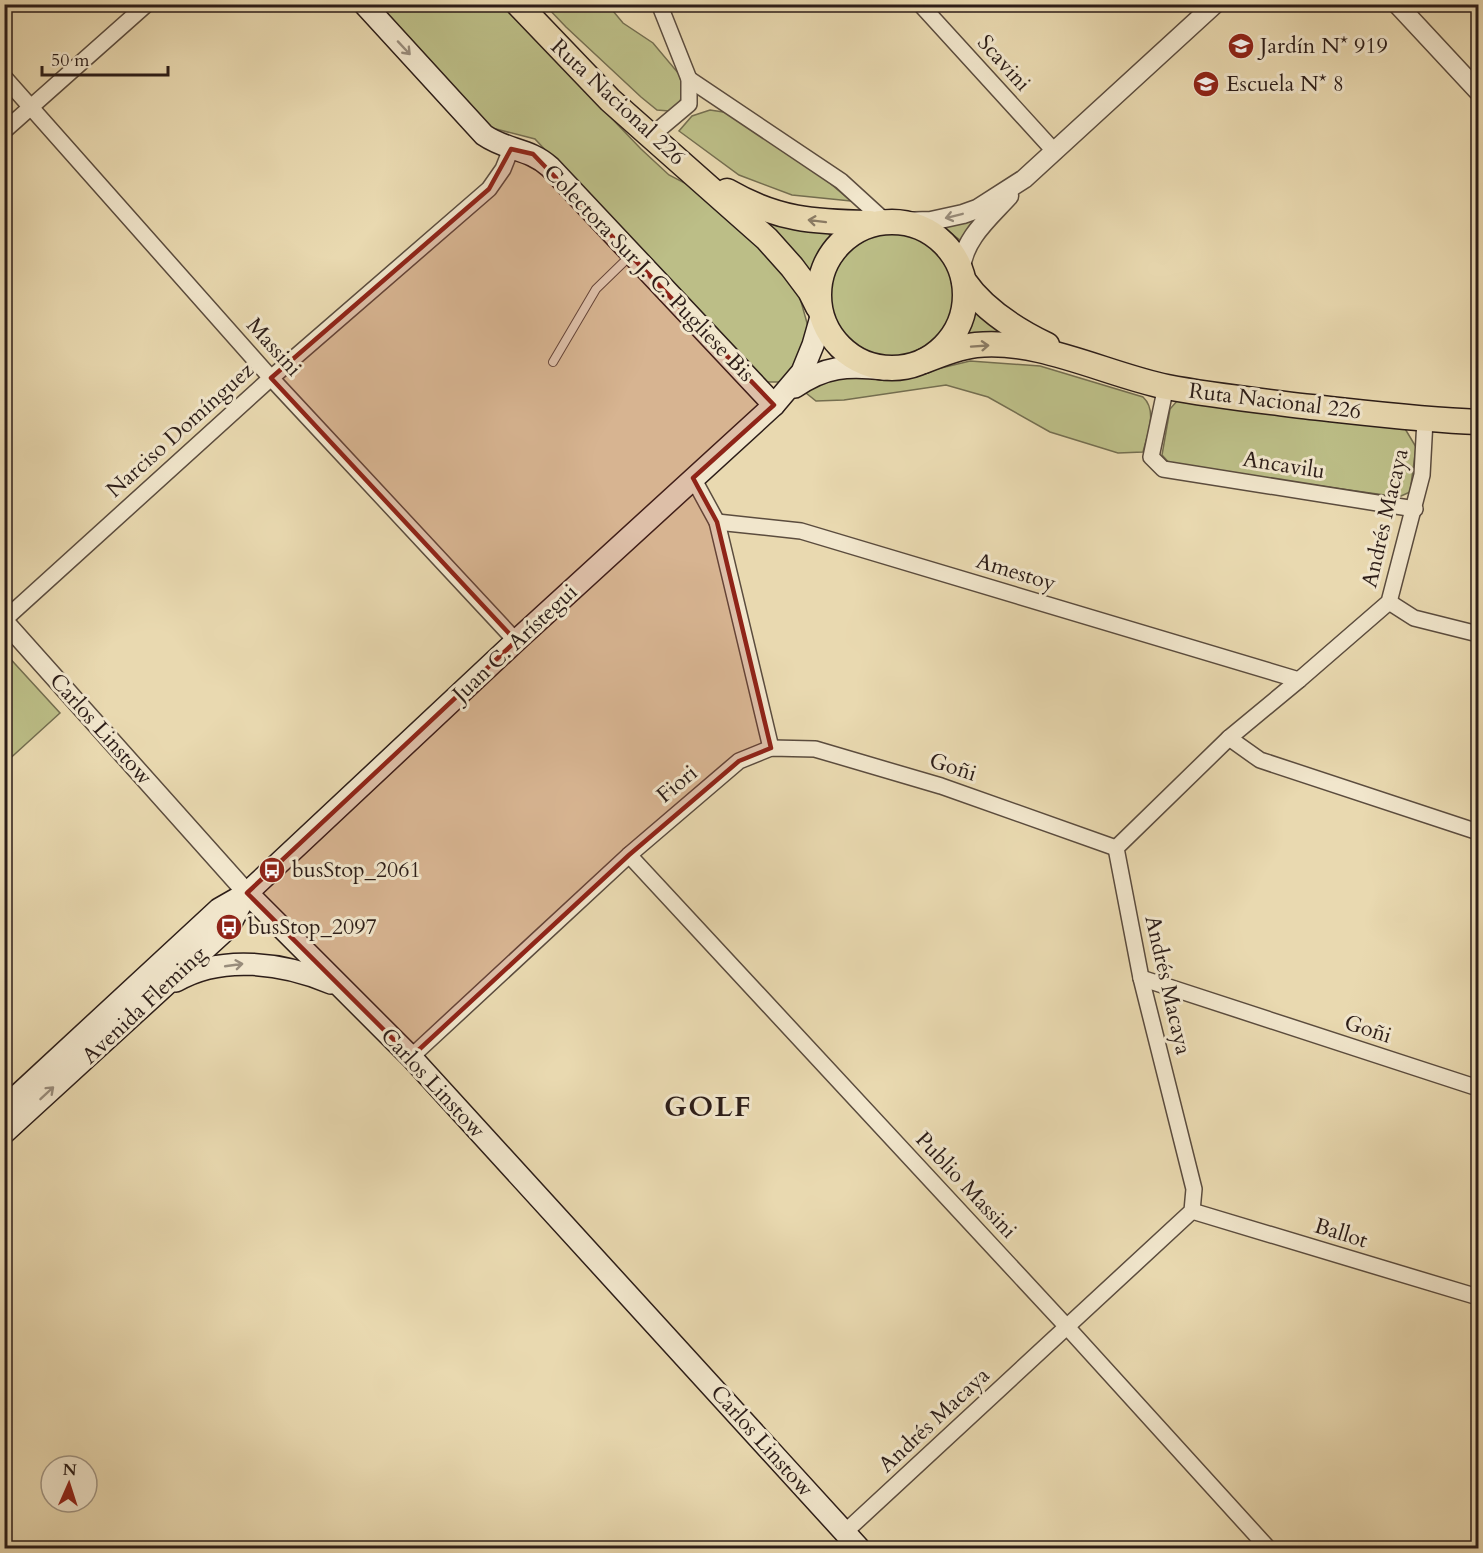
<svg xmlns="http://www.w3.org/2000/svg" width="1483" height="1553" viewBox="0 0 1483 1553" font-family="Cardo,serif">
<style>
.green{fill:#bcbe87;stroke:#746e50;stroke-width:1.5}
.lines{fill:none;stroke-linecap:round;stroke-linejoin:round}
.service-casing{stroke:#5b4c3e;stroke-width:10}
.minor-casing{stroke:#5b4c3e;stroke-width:18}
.tertiary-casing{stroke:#5b4c3e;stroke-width:21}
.secondary-casing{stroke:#2c1d18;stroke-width:24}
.trunk-casing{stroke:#2c1d18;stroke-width:27}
.service{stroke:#f1e6cc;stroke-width:8}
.minor{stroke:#f1e6cc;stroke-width:15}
.tertiary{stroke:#f1e6cc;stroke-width:18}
.secondary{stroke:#f1e6cc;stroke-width:21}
.trunk{stroke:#e9d9b0;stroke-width:24}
.oneway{stroke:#988c7b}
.oneway2{stroke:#8a7b64}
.marked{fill:#8f2418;fill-opacity:0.2;stroke:#8f2418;stroke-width:4.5;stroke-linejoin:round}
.labels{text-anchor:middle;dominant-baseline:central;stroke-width:6;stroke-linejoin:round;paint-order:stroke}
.poi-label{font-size:22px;fill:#2c1d18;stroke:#f1e6cc;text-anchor:start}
.street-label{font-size:22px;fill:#2c1d18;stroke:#f1e6cc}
.district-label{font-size:28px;font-weight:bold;letter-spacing:1.5px;fill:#2c1d18;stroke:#f1e6cc}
</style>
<rect width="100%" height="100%" fill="#e9d9b0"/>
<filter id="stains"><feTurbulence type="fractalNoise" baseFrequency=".00333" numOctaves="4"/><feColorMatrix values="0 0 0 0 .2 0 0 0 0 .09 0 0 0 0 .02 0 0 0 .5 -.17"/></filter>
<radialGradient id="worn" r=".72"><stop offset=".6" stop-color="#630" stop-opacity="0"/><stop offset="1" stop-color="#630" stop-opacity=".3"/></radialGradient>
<g class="green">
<polygon points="379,5 503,5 641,149 669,175 702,192 779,264 800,298 809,330 803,354 781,382 765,382 753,374 535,139 492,128"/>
<polygon points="545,5 608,5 623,23 653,43 679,74 683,88 680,102 669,111 657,110 641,97 566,27"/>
<polygon points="710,110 730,113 813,169 851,201 792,195 739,175 679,131 692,116"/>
<polygon points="739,203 829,233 830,237 819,251 811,273"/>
<polygon points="992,207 964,243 940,225"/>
<circle cx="891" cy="295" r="63"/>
<polygon points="977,308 1015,336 962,343 969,331"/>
<path d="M 970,361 L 1040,366 L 1143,397 C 1158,411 1147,435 1143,452 L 1118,453 L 1050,432 L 988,397 L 946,385 L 844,400 L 816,401 L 806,393 L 817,383 L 837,373 L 876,378 L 900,378 Z"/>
<polygon points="1177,401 1404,427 1416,447 1410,492 1399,497 1171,465 1162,455 1170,409"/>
<polygon points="5,653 60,713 5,763 4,763"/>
</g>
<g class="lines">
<defs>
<polyline id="service" points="553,362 596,289 631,255"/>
<g id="minor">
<polyline points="920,4 1055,152"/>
<polyline points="4,77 271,378 516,641"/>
<polyline points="689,79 841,181 887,223"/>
<polyline points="4,131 147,4"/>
<polyline points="651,136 689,104 689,79 660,6 660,4"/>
<polyline points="1166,386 1151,457 1163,469 1415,509"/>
<polyline points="693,478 717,522 771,748"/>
<polyline points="717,522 801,531 1299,680"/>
<polyline points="1389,602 1414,618 1478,634"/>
<polyline points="4,620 271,378 489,189 503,169 511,149"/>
<polyline points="1229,738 1260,760 1478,832"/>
<polyline points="629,855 1068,1328 1268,1548"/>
<polyline points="1141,978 1478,1088"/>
<polyline points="411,1057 629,855 739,761 771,748 815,749 941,786 1116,848"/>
<polyline points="1192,1211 1478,1297"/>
<polyline points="845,1532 1192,1211 1194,1189 1141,978 1116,848 1229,738 1299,680 1389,602 1422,475 1425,420"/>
</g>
<g id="tertiary">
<polyline points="1397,4 1478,91"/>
<polyline points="897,222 931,221 963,214 977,209 1024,179 1215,4"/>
<path d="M 961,271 C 962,240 990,217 1009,196"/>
<polyline points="4,621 247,893"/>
</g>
<g id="secondary">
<path d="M 364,4 L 484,135 C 507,151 529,148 550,167 L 774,405"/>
<path d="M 795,387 C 825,366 848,365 884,369"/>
<polyline points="247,893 411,1057 859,1548"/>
<path d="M 176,981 C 222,954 284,963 331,983"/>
<polyline points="4,1108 219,909 247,893 516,641 774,405 802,372 813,345 821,317"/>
<polyline points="4,1133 229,927 246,894"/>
</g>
<g id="trunk">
<polyline points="518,4 610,100 767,239 792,267 810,291 818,307"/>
<path d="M 727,191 C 777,220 814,222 870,223"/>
<circle cx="892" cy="295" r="73"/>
<path d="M 964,281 C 984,310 1016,330 1047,345"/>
<path d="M 924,361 C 941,354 959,347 976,345 C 1037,338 1108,375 1167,387 C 1214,396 1263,401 1311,407 C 1367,413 1422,420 1478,422"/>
</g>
</defs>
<use href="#service" class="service-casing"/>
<use href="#minor" class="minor-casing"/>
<use href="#tertiary" class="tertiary-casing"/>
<use href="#secondary" class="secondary-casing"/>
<use href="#trunk" class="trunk-casing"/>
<use href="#service" class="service"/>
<use href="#minor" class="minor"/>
<use href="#tertiary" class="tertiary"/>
<use href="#secondary" class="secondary"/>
<use href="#trunk" class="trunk"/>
</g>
<defs><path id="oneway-shaft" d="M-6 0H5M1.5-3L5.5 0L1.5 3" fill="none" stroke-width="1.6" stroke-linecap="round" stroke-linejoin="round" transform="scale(1.5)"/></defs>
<g class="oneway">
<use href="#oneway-shaft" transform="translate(404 48) rotate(47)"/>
<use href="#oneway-shaft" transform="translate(954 216) rotate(166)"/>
<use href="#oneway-shaft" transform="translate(234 965) rotate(-8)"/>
<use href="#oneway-shaft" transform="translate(47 1093) rotate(-43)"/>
</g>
<g class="oneway2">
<use href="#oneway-shaft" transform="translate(817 221) rotate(-173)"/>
<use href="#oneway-shaft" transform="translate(980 346) rotate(-4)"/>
</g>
<path class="marked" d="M 511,149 L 533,154 L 774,405 L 693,478 L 717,522 L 771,748 L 739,761 L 629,855 L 411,1057 L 247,893 L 516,641 L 271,378 L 489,189 Z"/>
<defs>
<symbol id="school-disc" viewBox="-11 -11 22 22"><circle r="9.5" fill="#8f2418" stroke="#f1e6cc"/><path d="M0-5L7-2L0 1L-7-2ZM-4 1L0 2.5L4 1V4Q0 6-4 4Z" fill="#fff"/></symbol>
<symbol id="bus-disc" viewBox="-11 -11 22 22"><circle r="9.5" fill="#8f2418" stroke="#f1e6cc"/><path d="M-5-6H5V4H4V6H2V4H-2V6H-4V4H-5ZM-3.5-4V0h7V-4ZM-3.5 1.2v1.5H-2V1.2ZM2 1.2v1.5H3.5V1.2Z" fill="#fff"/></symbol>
</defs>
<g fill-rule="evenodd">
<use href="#school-disc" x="1226" y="31" width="30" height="30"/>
<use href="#school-disc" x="1191" y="69" width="30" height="30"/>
<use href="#bus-disc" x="257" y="855" width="30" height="30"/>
<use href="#bus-disc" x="214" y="912" width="30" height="30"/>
</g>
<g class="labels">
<g class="poi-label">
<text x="1260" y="46">Jardín N* 919</text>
<text x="1226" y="84">Escuela N* 8</text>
<text x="292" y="870">busStop_2061</text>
<text x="248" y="927">busStop_2097</text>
</g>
<g class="street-label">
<text transform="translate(1004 63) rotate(48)">Scavini</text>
<text transform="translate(618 102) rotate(43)">Ruta Nacional 226</text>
<text transform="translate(649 273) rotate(46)">Colectora Sur J. C. Pugliese Bis</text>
<text transform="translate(274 347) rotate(48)">Massini</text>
<text transform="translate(1275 401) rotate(7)">Ruta Nacional 226</text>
<text transform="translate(180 430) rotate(-42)">Narciso Domínguez</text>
<text transform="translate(1284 465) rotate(9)">Ancavilu</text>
<text transform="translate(1385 518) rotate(-77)">Andrés Macaya</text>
<text transform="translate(1016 572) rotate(17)">Amestoy</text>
<text transform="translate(515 643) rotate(-43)">Juan C. Arístegui</text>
<text transform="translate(101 729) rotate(48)">Carlos Linstow</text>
<text transform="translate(953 767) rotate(18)">Goñi</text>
<text transform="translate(677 784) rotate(-40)">Fiori</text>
<text transform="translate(1168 985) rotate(77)">Andrés Macaya</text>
<text transform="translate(144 1005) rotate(-43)">Avenida Fleming</text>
<text transform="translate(1368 1029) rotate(18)">Goñi</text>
<text transform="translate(433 1083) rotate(47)">Carlos Linstow</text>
<text transform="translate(966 1185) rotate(47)">Publio Massini</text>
<text transform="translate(1341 1233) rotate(17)">Ballot</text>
<text transform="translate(934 1420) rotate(-43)">Andrés Macaya</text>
<text transform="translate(762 1441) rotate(48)">Carlos Linstow</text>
</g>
<g class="district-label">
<text x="708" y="1107">GOLF</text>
</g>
</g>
<rect width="1483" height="1553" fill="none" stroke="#e9d9b0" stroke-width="24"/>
<rect x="6" y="6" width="1471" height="1541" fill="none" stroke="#2c1d18" stroke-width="3"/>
<rect x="12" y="12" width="1459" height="1529" fill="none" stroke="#2c1d18" stroke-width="1.5"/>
<g transform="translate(69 1484) rotate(3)"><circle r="28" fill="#f1e6cc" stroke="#a29684" stroke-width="1.5"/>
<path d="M0-4.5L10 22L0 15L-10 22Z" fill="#8f2418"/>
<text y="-9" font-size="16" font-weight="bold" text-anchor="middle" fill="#2c1d18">N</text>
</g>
<path d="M42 66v9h126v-9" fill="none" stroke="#2c1d18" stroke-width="3"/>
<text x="51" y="66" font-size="18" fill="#2c1d18" stroke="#f1e6cc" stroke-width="4.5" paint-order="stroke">50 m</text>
<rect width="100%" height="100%" filter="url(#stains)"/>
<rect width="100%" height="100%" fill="url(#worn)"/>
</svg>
